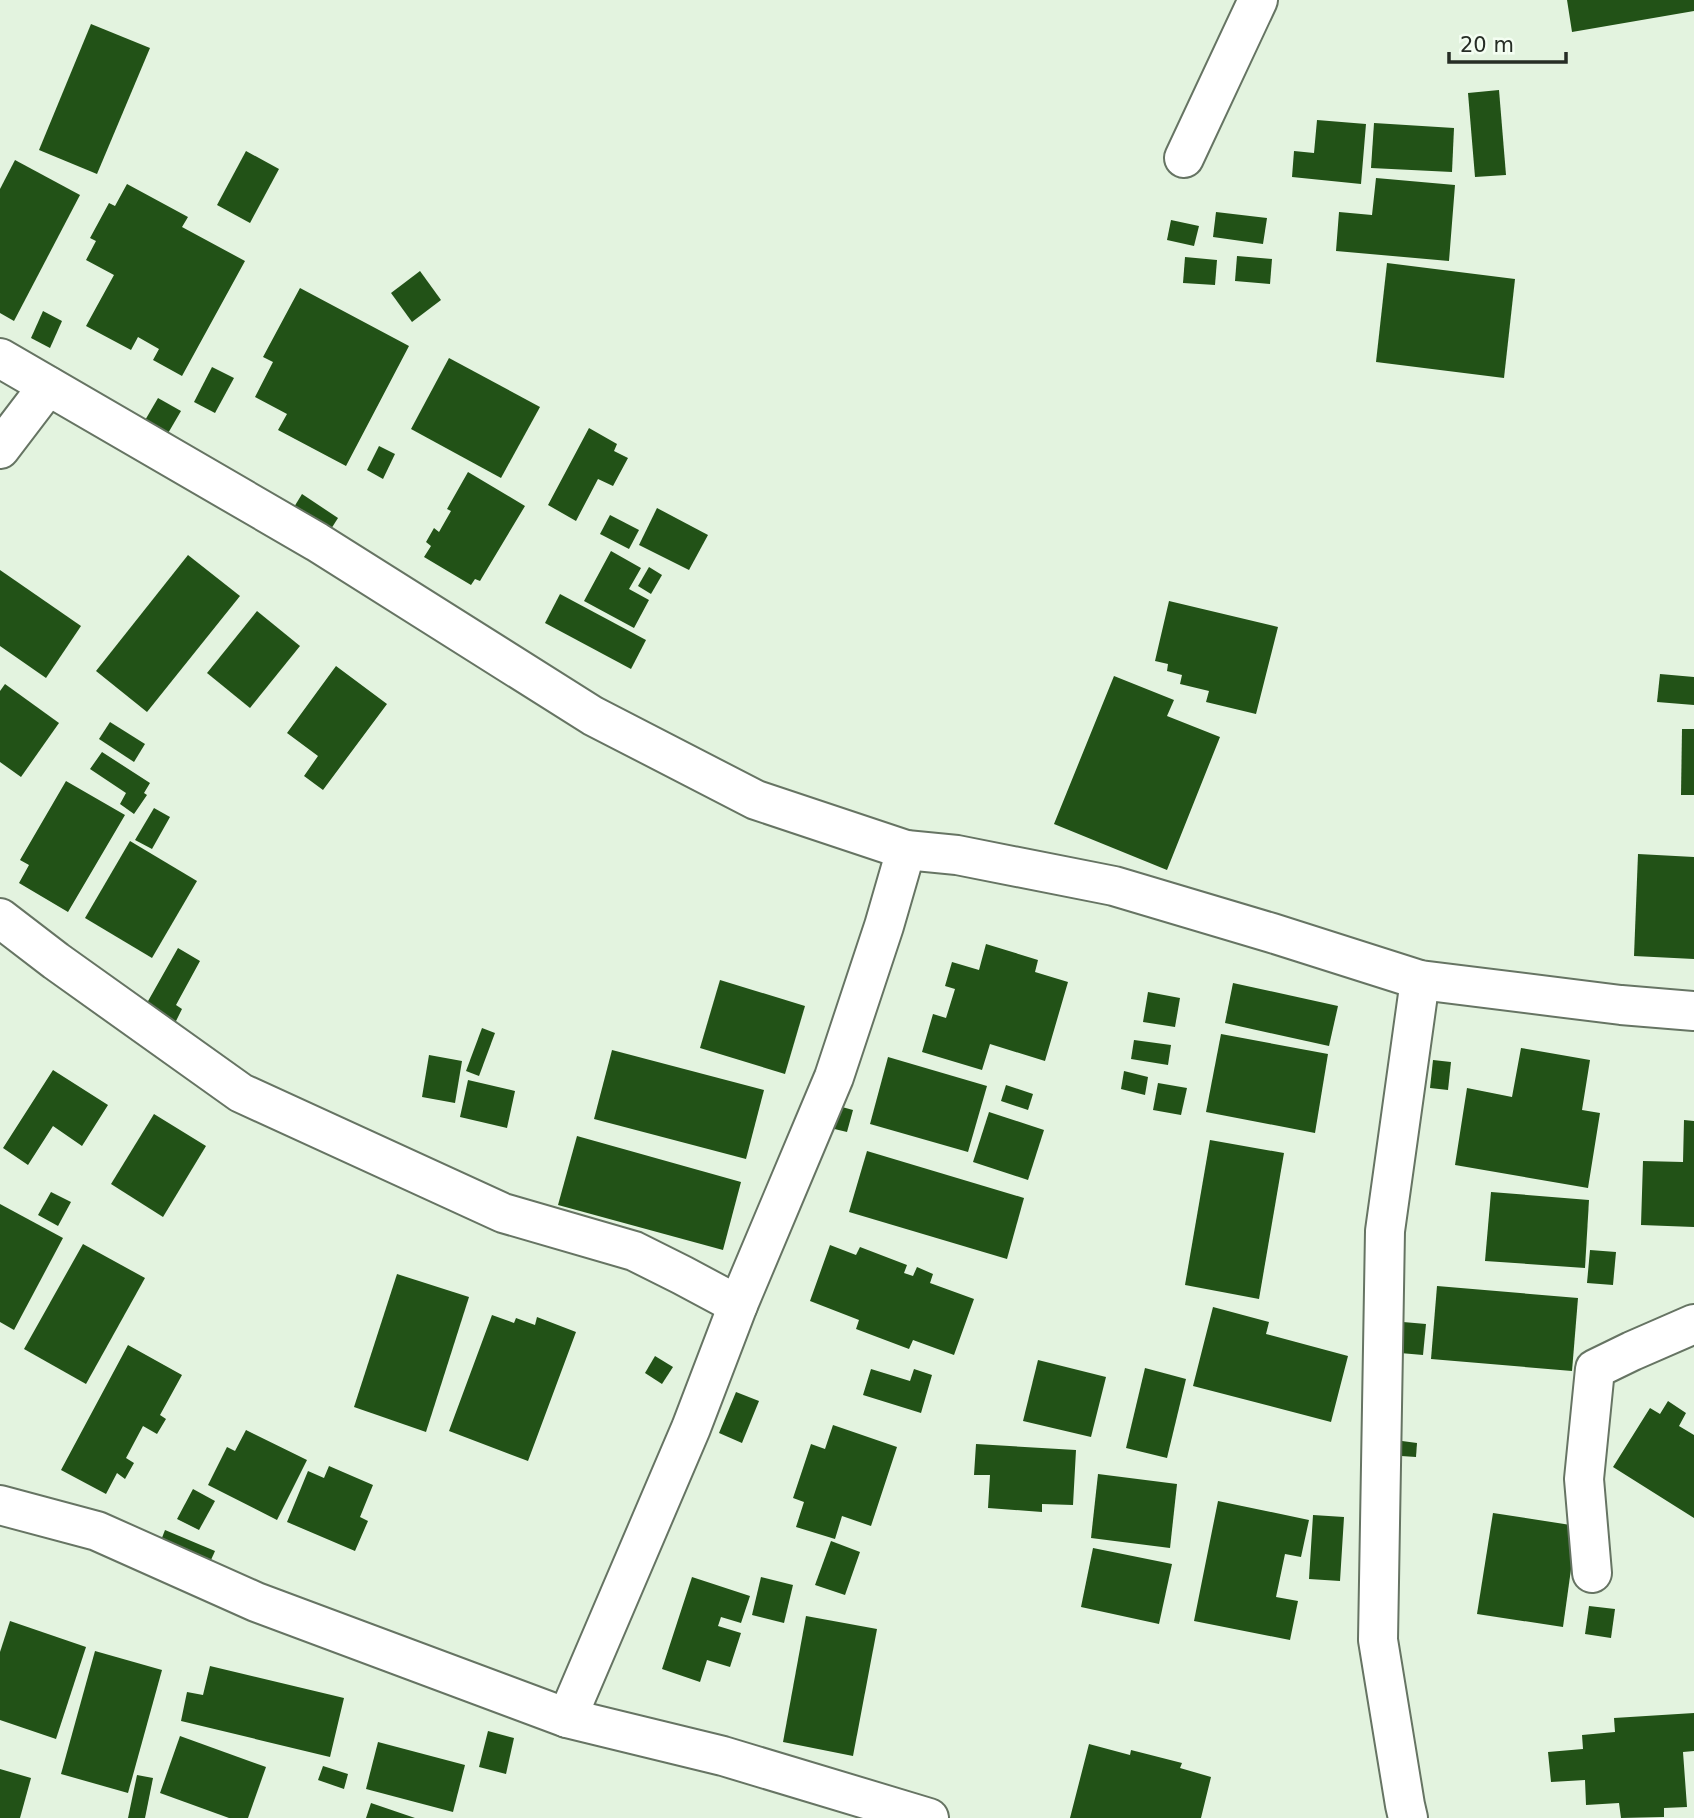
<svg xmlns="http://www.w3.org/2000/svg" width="1694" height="1818" viewBox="0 0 1694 1818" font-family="'DejaVu Sans',sans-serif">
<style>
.building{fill:#225217}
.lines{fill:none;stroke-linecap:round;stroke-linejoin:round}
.minor-casing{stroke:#667463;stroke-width:42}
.minor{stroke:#fff;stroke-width:38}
</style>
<rect width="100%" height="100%" fill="#e3f3df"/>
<g class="building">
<polygon points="1567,0 1694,0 1694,11 1572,32"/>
<polygon points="91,24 150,48 97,174 39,150"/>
<polygon points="1499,90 1506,175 1475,177 1468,93"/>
<polygon points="1317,120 1366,124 1361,184 1292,177 1294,151 1314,153"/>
<polygon points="1374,123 1454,128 1452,172 1371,168"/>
<polygon points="246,151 279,169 250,223 217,205"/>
<polygon points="15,160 80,195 14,321 0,313 0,189"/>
<polygon points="1376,178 1455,185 1449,261 1336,251 1339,212 1372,215"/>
<polygon points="127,184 188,217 182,227 245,261 182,376 153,360 159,349 138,337 131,350 86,326 114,275 86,260 96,241 90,238 109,203 115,206"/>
<polygon points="1216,212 1267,218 1263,244 1213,237"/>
<polygon points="1171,220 1199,226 1194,246 1167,240"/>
<polygon points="1237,256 1272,259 1270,284 1235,281"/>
<polygon points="1185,257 1217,260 1215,285 1183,283"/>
<polygon points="1387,263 1515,279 1504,378 1376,362"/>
<polygon points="420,271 441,300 412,322 391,293"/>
<polygon points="300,288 409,346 346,466 278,430 287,414 255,397 273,362 263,357"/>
<polygon points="43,311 62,321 50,348 31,338"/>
<polygon points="449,358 540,407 501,478 411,429"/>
<polygon points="212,367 234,378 215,413 194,402"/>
<polygon points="158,398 181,411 160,447 137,434"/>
<polygon points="589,428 617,444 614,451 628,458 613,486 598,479 576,521 548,505"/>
<polygon points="379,446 395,454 383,479 367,470"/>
<polygon points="468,472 525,506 480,581 475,579 471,585 424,557 431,546 426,542 434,528 439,532 451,511 447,509"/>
<polygon points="302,494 338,518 324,540 288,517"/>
<polygon points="657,508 708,535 689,570 639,545"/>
<polygon points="610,515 639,530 629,549 600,534"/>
<polygon points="611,551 641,568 629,589 649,600 634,628 584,601"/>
<polygon points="188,555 240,596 147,712 96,671"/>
<polygon points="649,567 662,575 651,594 638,586"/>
<polygon points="0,570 81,626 46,678 0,646"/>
<polygon points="560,594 646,640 631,669 545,623"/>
<polygon points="1169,601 1278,627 1256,714 1206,702 1209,691 1180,684 1182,675 1167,671 1168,664 1155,661"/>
<polygon points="257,611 300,646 250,708 207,673"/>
<polygon points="336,666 387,704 323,790 304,776 318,756 287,733"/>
<polygon points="1660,674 1694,677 1694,705 1657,702"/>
<polygon points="1114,676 1174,700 1167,716 1220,737 1167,870 1054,824"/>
<polygon points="5,684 59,723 21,777 0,762 0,691"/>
<polygon points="110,722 145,744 134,762 99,739"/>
<polygon points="1682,729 1694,729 1694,795 1681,795"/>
<polygon points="102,752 150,783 144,793 147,795 134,814 120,804 126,793 90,769"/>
<polygon points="66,781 125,815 68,912 19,883 29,865 20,860"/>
<polygon points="154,808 170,817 152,849 135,840"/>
<polygon points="130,841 197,881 152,958 85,918"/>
<polygon points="1638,854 1694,857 1694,959 1634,956"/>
<polygon points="986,944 1038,960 1035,972 1068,982 1045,1061 990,1044 982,1070 922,1052 933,1014 946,1018 955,989 945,986 952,962 979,970"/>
<polygon points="178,948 200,961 176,1005 182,1009 173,1027 143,1010"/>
<polygon points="720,980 805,1006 785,1074 700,1048"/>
<polygon points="1233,983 1338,1006 1329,1046 1225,1023"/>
<polygon points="1148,992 1180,998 1175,1027 1143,1022"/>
<polygon points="482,1028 495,1033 479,1076 466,1071"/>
<polygon points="1221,1034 1328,1054 1315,1133 1206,1112"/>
<polygon points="1134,1040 1171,1045 1168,1065 1131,1059"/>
<polygon points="1521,1048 1590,1060 1582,1110 1600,1113 1588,1188 1455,1165 1467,1088 1512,1097"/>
<polygon points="612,1050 764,1090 746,1159 594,1119"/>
<polygon points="429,1055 462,1061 455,1103 422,1097"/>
<polygon points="888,1057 987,1086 968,1152 870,1124"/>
<polygon points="1433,1060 1451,1062 1448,1090 1430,1088"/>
<polygon points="53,1070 108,1105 82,1146 53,1126 28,1165 3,1148"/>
<polygon points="1124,1071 1148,1077 1145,1095 1121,1089"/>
<polygon points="468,1080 515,1091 507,1128 460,1117"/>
<polygon points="1158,1083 1187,1088 1181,1115 1153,1110"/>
<polygon points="1006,1085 1033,1094 1028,1110 1001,1101"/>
<polygon points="831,1104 853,1110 847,1132 826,1127"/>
<polygon points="989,1112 1044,1130 1028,1180 973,1162"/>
<polygon points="154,1114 206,1146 163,1217 111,1184"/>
<polygon points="1684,1120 1694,1121 1694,1227 1641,1225 1643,1161 1683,1162"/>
<polygon points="577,1136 741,1182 723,1250 558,1205"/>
<polygon points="1210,1140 1284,1153 1259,1299 1185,1285"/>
<polygon points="867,1151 1024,1198 1007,1259 849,1212"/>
<polygon points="51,1192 71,1202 58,1226 38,1215"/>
<polygon points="1491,1192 1589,1200 1585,1268 1485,1261"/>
<polygon points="0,1204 63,1238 14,1330 0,1322"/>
<polygon points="83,1244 145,1278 86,1384 24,1349"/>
<polygon points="830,1245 856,1255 860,1247 907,1265 904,1273 913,1276 917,1267 933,1274 930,1283 974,1299 954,1355 913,1340 909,1349 856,1329 859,1320 810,1301"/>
<polygon points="1590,1250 1616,1252 1613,1285 1587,1283"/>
<polygon points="397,1274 469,1297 426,1432 354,1407"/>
<polygon points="1437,1286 1578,1298 1572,1371 1431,1359"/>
<polygon points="1213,1307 1269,1322 1266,1334 1348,1356 1331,1422 1193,1386"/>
<polygon points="492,1315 514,1323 516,1318 535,1325 537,1317 576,1332 528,1461 449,1431"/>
<polygon points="1403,1322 1426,1324 1423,1355 1400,1353"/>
<polygon points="128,1345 182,1375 160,1415 166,1419 157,1434 143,1426 126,1458 134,1463 125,1479 117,1473 106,1494 61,1470"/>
<polygon points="655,1356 673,1367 662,1384 645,1373"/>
<polygon points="1038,1360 1106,1377 1091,1437 1023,1421"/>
<polygon points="1145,1368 1186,1379 1167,1458 1126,1448"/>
<polygon points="871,1369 910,1381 914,1369 932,1375 921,1413 863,1395"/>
<polygon points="736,1392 759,1401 742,1443 719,1433"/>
<polygon points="1668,1401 1686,1413 1679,1426 1694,1435 1694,1518 1613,1467 1650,1408 1660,1414"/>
<polygon points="833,1425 897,1447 871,1526 842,1516 835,1539 796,1527 804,1502 793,1498 811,1444 825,1449"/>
<polygon points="246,1430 307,1460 277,1520 208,1485 227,1447 235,1451"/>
<polygon points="1402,1441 1417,1443 1416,1457 1401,1456"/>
<polygon points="976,1444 1076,1450 1073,1505 1042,1504 1042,1512 988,1508 990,1475 974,1475"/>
<polygon points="329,1466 373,1485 360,1517 368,1521 355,1551 287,1522 308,1471 324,1478"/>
<polygon points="1098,1474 1177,1484 1170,1548 1091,1538"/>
<polygon points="193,1489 215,1501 199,1530 177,1519"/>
<polygon points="1218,1501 1309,1520 1301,1557 1285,1554 1276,1597 1298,1601 1290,1640 1194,1621"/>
<polygon points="1493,1513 1577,1526 1563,1627 1477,1614"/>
<polygon points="1313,1515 1344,1517 1340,1581 1309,1579"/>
<polygon points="165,1530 215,1551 207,1569 158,1548"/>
<polygon points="831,1541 860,1552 845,1595 815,1585"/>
<polygon points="1093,1548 1172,1564 1159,1624 1081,1607"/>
<polygon points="692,1577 750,1596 741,1623 721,1617 718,1626 741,1633 730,1667 707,1660 700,1682 662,1669"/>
<polygon points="761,1577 793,1585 784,1623 752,1615"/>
<polygon points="1589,1606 1615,1609 1611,1638 1585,1634"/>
<polygon points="806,1616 877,1629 853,1756 783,1742"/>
<polygon points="10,1621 86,1647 56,1739 0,1720 0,1652"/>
<polygon points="95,1651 162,1670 128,1793 61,1774"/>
<polygon points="210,1666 344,1698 330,1757 181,1721 187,1692 203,1695"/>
<polygon points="1694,1713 1694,1751 1683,1752 1687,1807 1664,1808 1664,1817 1621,1818 1619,1803 1586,1805 1585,1780 1551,1782 1548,1752 1583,1749 1582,1735 1615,1732 1614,1718"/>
<polygon points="488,1731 514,1738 506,1774 479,1767"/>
<polygon points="180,1736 266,1767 248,1818 229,1818 160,1793"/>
<polygon points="378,1742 465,1765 453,1812 366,1789"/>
<polygon points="1089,1744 1130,1755 1131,1750 1182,1763 1180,1768 1211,1777 1201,1818 1070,1818"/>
<polygon points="323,1766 348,1774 344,1789 318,1780"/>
<polygon points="0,1769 31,1778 20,1818 0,1818"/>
<polygon points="137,1775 153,1778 145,1818 128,1818"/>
<polygon points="371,1803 415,1818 366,1818"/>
</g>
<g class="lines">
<defs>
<g id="minor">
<polyline points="1184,158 1258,0"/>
<polyline points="0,358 317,542 593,716 756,800 906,850 957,855 1114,886 1272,933 1420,980 1621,1005 1694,1011"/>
<polyline points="0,449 48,386"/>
<polyline points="0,918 56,961 241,1093 503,1213 634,1251 682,1275 738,1305"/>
<polyline points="0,1505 97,1531 256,1602 567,1718 723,1756 929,1818"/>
<polyline points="1592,1573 1584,1479 1595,1369 1632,1351 1694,1324"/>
<polyline points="567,1718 691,1428 738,1305 834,1077 884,926 906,850"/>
<polyline points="1408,1818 1405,1805 1378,1640 1382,1407 1385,1231 1420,980"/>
</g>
</defs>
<use href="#minor" class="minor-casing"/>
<use href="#minor" class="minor"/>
</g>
<path d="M1449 52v10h117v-10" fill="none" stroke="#262d25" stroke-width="3.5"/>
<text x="1460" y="52" font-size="21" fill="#262d25" stroke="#f4fef2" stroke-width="5" paint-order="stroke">20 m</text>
</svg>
